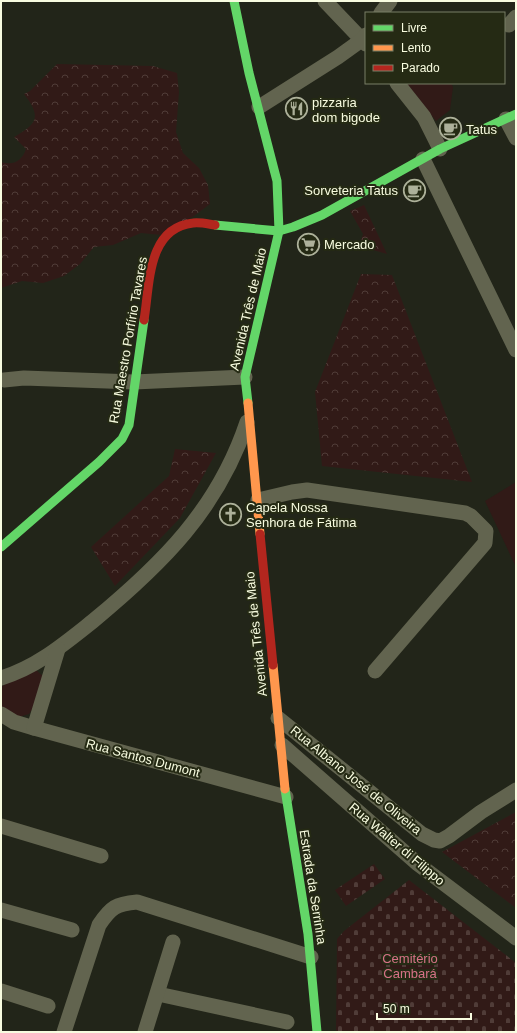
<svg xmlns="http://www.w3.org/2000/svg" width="517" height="1033" viewBox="0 0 517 1033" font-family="Arial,sans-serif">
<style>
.green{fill:#311a17}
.forest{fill:url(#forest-crowns)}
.cemetery{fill:url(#cemetery-stones)}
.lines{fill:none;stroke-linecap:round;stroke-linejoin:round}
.street{stroke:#62644f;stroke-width:15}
.fast{stroke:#63d668;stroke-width:9}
.slow{stroke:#ff974d;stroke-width:9}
.jam{stroke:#b3261e;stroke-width:9}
.labels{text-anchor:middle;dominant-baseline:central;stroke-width:4;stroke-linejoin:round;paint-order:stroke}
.poi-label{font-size:13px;fill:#f8fce0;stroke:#252a14;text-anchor:start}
.street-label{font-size:13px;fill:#f8fce0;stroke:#252a14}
.park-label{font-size:13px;fill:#d67287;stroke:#252a14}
</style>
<defs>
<pattern id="forest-crowns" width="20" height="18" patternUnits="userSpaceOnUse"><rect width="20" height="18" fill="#311a17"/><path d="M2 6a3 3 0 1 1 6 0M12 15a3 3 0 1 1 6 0" fill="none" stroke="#503c38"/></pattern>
<pattern id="cemetery-stones" width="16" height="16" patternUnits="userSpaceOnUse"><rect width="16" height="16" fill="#311a17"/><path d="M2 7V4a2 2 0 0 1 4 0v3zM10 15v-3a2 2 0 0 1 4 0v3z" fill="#503c38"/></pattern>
</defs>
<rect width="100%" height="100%" fill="#222519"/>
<g class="green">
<polygon points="406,83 451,83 453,87 450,110 436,121"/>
<polygon points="516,482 516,567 485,501"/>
<polygon points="36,670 44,677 38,701 29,714 15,718 1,709 1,687 11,680"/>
</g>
<g class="forest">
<path d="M 57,64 L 153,66 L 177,73 L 179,92 L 176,132 L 183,153 L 199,168 L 208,185 L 210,204 L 194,216 L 161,235 L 141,233 L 113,245 L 94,247 L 80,264 L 64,276 L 43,283 L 22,281 L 1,288 L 1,162 C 13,166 22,161 26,149 L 14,137 C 37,124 42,117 24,94 L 30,91 Z"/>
<polygon points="364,205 387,254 359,246 363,234 350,211"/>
<polygon points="361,274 392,275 472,482 322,466 315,392"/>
<polygon points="175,449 216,453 180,518 115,586 91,547 169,476"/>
<polygon points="516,812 516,908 442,852"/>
</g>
<g class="cemetery">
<polygon points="374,864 385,879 346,906 335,890"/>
<polygon points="409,880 516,963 516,1032 336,1032 337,939 344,931"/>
</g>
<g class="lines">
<g class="street">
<polyline points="325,1 366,44"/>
<polyline points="381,13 390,1"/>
<polyline points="509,25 516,17"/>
<polyline points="397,83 424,117 440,149"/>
<polyline points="259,107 338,57 363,39 366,35"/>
<polyline points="506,119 516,138"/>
<polyline points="423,159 516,350"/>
<polyline points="4,380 24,378 134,382 245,377"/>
<polyline points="258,500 292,492 307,490 465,513 471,516 486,531 485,543 375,671"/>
<path d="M 1,678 C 37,667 64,644 93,621 C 162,564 218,509 247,422"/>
<polyline points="1,714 14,722 34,728 286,797"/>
<polyline points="278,718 422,834 434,840 440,841 449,836 481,812 516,790"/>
<polyline points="34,728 58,649"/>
<polyline points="282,745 418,864 516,938"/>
<polyline points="1,826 101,856"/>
<polyline points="1,910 72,930"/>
<polyline points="1,991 48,1006"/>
<polyline points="158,994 287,1022"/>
<path d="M 64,1032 L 99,925 C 111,907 116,904 137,902 L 311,957"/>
<polyline points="145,1032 173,942"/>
</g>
<g class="fast">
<polyline points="234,1 249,73 277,181 279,231 245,377 248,403"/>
<polyline points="215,225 279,231 293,227 322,215 440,149 516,114"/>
<polyline points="1,547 99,462 122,439 129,425 144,320"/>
<polyline points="285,789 308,934 317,1032"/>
</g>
<g class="slow">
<polyline points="248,403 260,534"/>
<polyline points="273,665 285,789"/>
</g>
<g class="jam">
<path d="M 144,320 C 150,284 147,228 193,223 C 200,222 208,224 215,225"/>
<polyline points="260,534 273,665"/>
</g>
</g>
<defs>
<symbol id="restaurant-ring" viewBox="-11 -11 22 22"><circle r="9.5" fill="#252a14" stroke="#adb19a" stroke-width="1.5"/><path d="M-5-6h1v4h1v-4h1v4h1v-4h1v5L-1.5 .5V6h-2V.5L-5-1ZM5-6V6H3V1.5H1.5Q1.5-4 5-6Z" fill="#adb19a"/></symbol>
<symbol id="cafe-ring" viewBox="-11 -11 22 22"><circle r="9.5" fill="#252a14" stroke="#adb19a" stroke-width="1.5"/><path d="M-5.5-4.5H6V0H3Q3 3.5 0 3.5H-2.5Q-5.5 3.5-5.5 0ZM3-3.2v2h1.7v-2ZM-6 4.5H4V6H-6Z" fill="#adb19a"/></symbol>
<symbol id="supermarket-ring" viewBox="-11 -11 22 22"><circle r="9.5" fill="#252a14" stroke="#adb19a" stroke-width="1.5"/><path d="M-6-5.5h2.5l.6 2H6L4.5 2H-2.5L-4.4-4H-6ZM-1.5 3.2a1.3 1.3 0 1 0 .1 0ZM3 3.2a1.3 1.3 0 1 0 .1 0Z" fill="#adb19a"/></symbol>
<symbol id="church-ring" viewBox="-11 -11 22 22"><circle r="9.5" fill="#252a14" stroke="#adb19a" stroke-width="1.5"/><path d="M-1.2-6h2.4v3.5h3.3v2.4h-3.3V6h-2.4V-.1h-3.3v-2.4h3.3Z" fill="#adb19a"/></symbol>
</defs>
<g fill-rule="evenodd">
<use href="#restaurant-ring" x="284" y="96" width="25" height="25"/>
<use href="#cafe-ring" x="438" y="116" width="25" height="25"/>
<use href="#cafe-ring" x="402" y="178" width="25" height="25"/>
<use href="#supermarket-ring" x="296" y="232" width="25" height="25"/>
<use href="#church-ring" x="218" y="502" width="25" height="25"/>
</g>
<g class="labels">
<g class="poi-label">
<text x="312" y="102">pizzaria<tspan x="312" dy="15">dom bigode</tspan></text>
<text x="466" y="129">Tatus</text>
<text x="398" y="190" text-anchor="end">Sorveteria Tatus</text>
<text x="324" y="244">Mercado</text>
<text x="246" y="507">Capela Nossa<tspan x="246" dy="15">Senhora de Fátima</tspan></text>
</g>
<g class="street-label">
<text transform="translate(248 309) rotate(-77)">Avenida Três de Maio</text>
<text transform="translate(128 340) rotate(-80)">Rua Maestro Porfírio Tavares</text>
<text transform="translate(256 634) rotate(-96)">Avenida Três de Maio</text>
<text transform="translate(143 758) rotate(15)">Rua Santos Dumont</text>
<text transform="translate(356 780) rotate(39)">Rua Albano José de Oliveira</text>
<text transform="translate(397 844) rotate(40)">Rua Walter di Filippo</text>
<text transform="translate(313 887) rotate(81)">Estrada da Serrinha</text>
</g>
<g class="park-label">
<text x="410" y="958">Cemitério<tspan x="410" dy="15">Cambará</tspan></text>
</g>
</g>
<rect width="517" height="1033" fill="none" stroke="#f8fce0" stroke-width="4"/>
<rect x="365" y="12" width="140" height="72" fill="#252a14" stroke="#797e66"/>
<rect x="373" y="25" width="20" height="6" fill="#63d668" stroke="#797e66"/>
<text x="401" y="32" font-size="12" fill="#f8fce0">Livre</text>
<rect x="373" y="45" width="20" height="6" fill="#ff974d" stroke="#797e66"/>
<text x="401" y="52" font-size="12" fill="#f8fce0">Lento</text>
<rect x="373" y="65" width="20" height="6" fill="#b3261e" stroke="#797e66"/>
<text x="401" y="72" font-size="12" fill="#f8fce0">Parado</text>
<path d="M377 1013v6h94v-6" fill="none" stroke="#f8fce0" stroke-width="2"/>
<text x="383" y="1013" font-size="12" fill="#f8fce0" stroke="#252a14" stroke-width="3" paint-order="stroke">50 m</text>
</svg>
